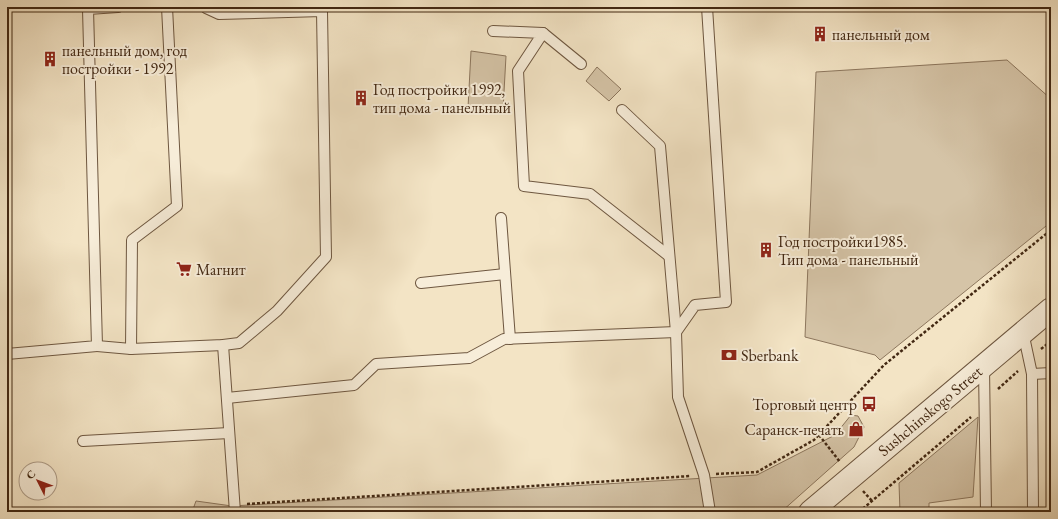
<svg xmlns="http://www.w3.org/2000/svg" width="1058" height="519" viewBox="0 0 1058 519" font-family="'EB Garamond',serif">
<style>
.green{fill:#d5c4a7;stroke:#8c765d}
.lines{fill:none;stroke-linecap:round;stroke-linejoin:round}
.service-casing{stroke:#6e5740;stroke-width:12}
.tertiary-casing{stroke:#6e5740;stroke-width:24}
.path{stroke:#422813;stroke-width:2.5;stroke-dasharray:3 2;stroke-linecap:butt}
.service{stroke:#f7edd9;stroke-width:10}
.tertiary{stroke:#f7edd9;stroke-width:22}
.labels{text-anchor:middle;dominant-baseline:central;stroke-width:4;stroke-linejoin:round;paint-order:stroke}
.poi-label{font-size:16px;fill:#422813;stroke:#f7edd9;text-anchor:start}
.street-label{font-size:16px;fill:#422813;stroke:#f7edd9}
</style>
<rect width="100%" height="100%" fill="#f3e4c5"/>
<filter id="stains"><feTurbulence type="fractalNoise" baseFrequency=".005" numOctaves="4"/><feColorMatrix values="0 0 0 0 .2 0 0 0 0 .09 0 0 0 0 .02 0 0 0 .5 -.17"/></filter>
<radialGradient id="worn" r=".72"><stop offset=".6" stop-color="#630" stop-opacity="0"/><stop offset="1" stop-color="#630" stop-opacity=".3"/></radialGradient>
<g class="green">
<polygon points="471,51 506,56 503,110 468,108"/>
<polygon points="1007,60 1051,99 1051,222 880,360 875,355 805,337 816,72"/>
<polygon points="597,67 621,89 609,101 586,81"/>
<polygon points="851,415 858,416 864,427 854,447 781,512 192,512 196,501 232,506 757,475 835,435"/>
<polygon points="978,417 973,497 929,503 929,512 900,512 899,483"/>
</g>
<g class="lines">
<defs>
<g id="service">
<polyline points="493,31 543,33 518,71 524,186 590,194 669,256"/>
<polyline points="543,33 581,64"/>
<polyline points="622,110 660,146 676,332 678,397 704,475 710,512"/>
<polyline points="501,218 510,339"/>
<polyline points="421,283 505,274"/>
<polyline points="1023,332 1032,374 1033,512"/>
<polyline points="223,345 235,512"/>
<polyline points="97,346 131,349 223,345 239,343 277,311 326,257 322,11 219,14 206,8"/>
<polyline points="131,349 132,240 177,206 167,7"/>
<polyline points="7,354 97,346 88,9 118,7"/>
<polyline points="984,367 986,512"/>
<polyline points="1032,374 1051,373"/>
<polyline points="227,398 354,385 376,364 469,358 504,339 676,332 695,305 726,302 707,7"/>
<polyline points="83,441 229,433"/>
</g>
<polyline id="tertiary" points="810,512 1051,309"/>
</defs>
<use href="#service" class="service-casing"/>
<use href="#tertiary" class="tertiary-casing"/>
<g class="path">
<polyline points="1041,349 1051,341"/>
<polyline points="998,389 1018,371"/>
<polyline points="819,435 840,462"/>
<polyline points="716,474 757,472 814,440 884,365 1051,230"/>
<polyline points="863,491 872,501"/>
<polyline points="247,504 691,476"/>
<polyline points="859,512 971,417"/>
</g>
<use href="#service" class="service"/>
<use href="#tertiary" class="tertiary"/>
</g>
<defs>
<symbol id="building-bare" viewBox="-9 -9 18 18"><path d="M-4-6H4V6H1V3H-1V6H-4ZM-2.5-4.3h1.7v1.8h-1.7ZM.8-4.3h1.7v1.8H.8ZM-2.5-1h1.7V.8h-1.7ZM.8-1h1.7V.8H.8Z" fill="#8f2418" stroke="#f7edd9" stroke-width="2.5" paint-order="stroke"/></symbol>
<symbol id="supermarket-bare" viewBox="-9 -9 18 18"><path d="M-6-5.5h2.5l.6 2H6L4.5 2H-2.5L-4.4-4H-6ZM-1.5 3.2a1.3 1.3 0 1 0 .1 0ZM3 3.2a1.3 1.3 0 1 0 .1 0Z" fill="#8f2418" stroke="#f7edd9" stroke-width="2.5" paint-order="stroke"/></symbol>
<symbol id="bank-bare" viewBox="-9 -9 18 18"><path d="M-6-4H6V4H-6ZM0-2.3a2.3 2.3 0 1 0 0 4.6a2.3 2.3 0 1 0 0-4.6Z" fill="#8f2418" stroke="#f7edd9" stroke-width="2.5" paint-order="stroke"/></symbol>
<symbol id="bus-bare" viewBox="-9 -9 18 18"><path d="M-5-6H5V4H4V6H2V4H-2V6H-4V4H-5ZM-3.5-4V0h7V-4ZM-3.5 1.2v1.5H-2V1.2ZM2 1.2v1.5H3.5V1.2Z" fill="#8f2418" stroke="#f7edd9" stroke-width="2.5" paint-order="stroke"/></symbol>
<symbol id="shop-bare" viewBox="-9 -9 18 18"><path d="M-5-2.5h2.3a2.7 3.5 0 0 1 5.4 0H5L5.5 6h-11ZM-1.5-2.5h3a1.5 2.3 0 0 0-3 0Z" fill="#8f2418" stroke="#f7edd9" stroke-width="2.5" paint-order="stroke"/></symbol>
</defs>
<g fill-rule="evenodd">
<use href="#building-bare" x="809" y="23" width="22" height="22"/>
<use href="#building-bare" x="39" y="48" width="22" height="22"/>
<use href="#building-bare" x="350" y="87" width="22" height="22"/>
<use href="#building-bare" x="755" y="239" width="22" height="22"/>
<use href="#supermarket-bare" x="173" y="258" width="22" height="22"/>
<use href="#bank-bare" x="718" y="344" width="22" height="22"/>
<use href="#bus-bare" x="858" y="393" width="22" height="22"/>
<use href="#shop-bare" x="845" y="418" width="22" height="22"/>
</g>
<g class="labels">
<g class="poi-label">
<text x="832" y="34">панельный дом</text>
<text x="62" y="50">панельный дом, год<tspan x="62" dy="18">постройки - 1992</tspan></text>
<text x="373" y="89">Год постройки 1992,<tspan x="373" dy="18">тип дома - панельный</tspan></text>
<text x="778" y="241">Год постройки1985.<tspan x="778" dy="18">Тип дома - панельный</tspan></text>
<text x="196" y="269">Магнит</text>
<text x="741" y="355">Sberbank</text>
<text x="857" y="404" text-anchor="end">Торговый центр</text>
<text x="844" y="429" text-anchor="end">Саранск-печать</text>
</g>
<g class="street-label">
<text transform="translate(930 411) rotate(-40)">Sushchinskogo Street</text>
</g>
</g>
<rect width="1058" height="519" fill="none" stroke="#f3e4c5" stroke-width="24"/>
<rect x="8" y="8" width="1042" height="503" fill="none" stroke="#422813" stroke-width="2"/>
<rect x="12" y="12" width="1034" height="495" fill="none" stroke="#422813"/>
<g transform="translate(38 481) rotate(312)"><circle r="19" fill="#f7edd9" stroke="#af9e8a"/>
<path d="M0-3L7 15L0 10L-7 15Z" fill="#8f2418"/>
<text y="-6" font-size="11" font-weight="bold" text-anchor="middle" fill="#422813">С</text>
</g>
<rect width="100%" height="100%" filter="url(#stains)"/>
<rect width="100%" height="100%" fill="url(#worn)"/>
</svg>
